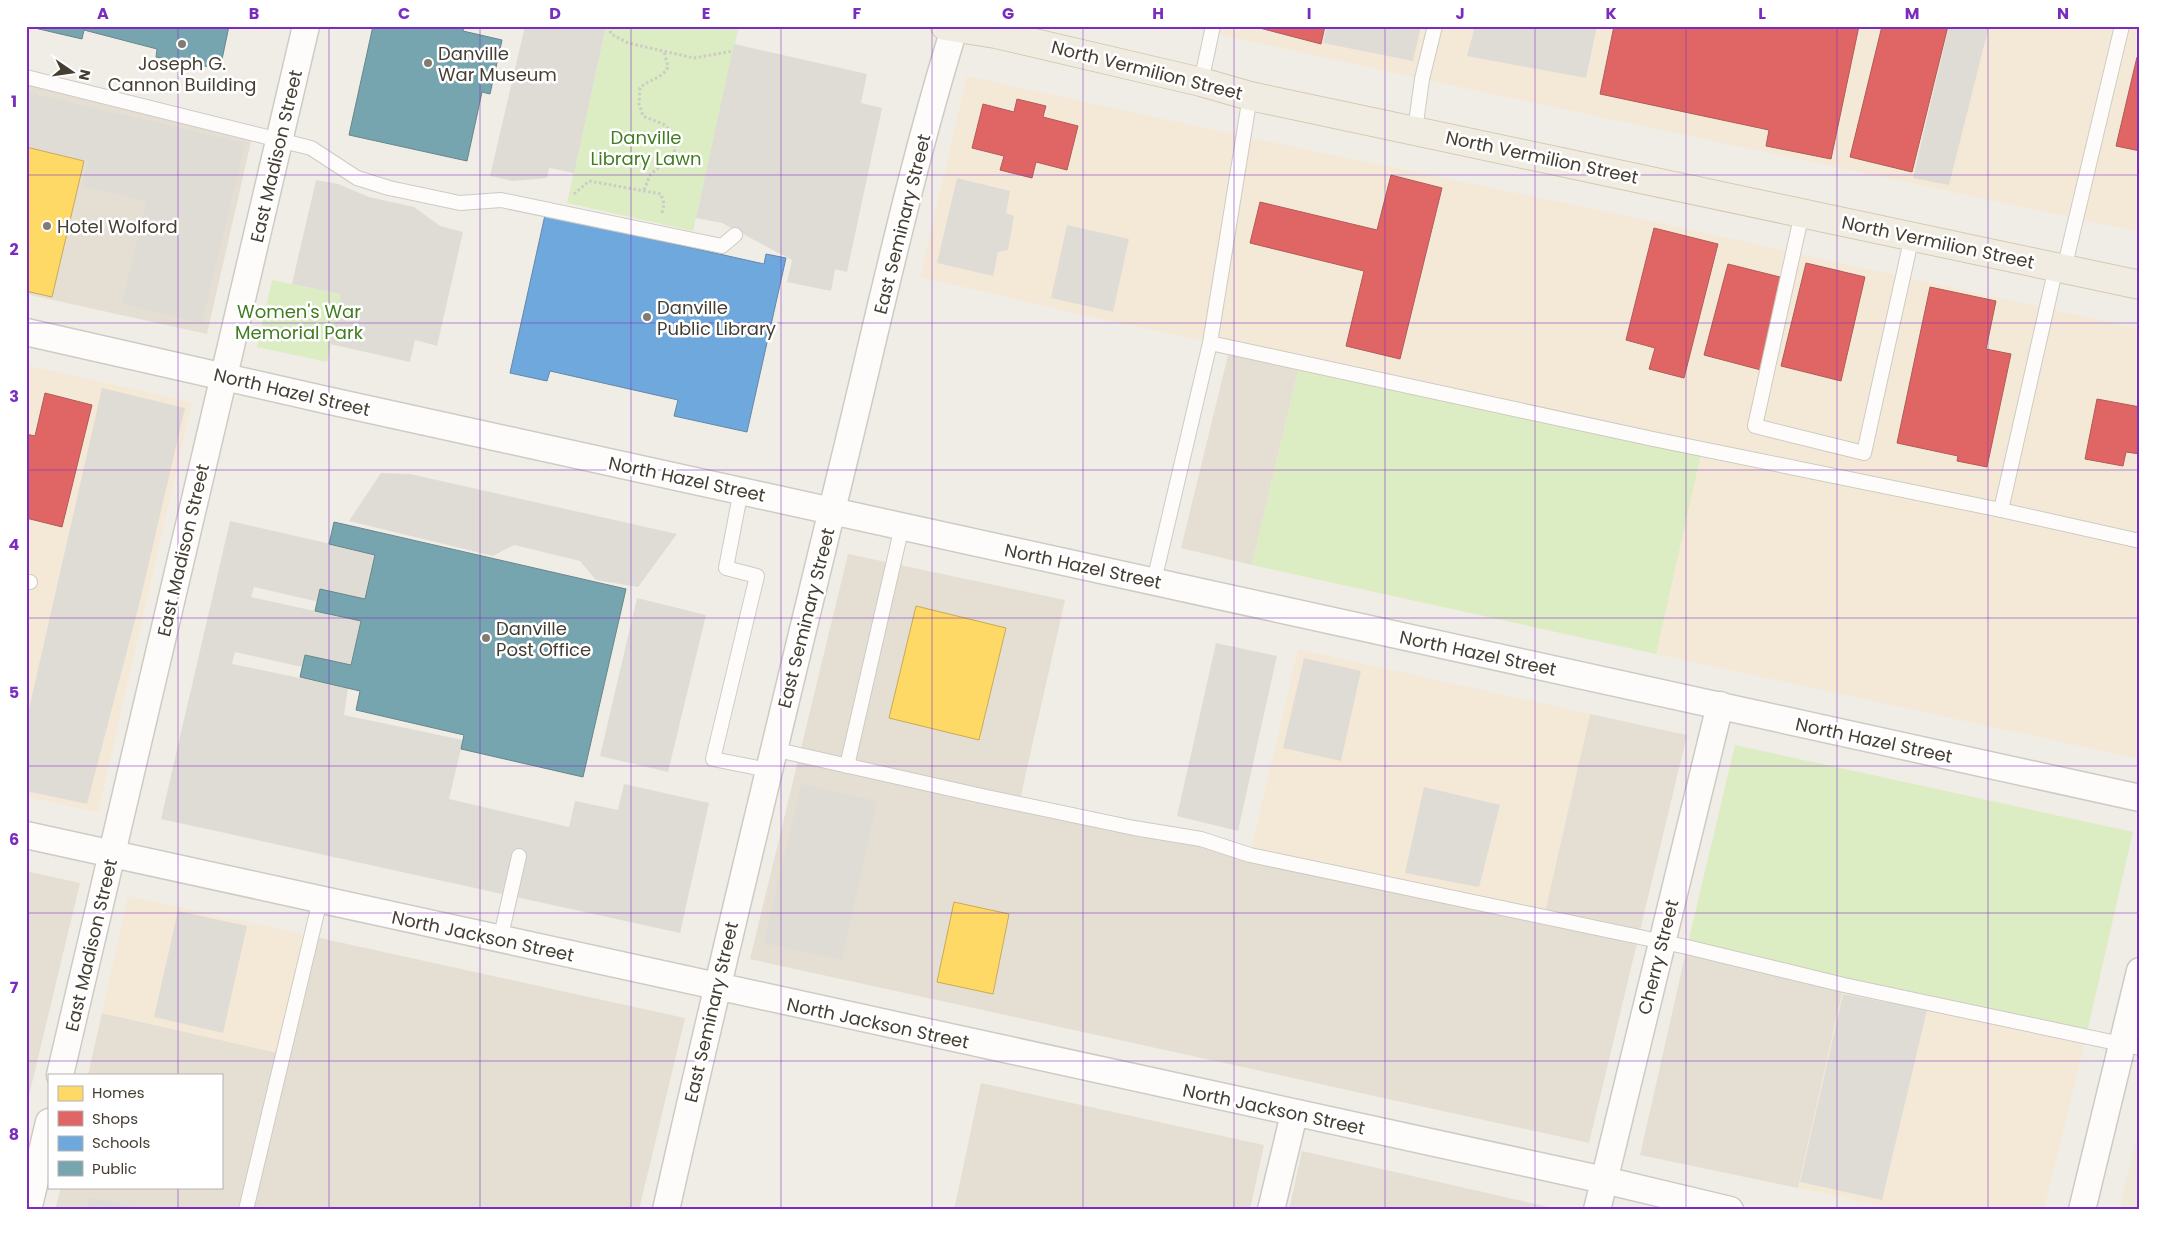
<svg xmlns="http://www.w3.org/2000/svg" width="2166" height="1236" viewBox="0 0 2166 1236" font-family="Poppins,sans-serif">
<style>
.residential{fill:#e5dfd3}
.commercial{fill:#f4e9d7}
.education{fill:#efe9d7}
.green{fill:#dcecc3}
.parking{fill:#dfdcd6}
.homes{fill:#ffd966;stroke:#c8aa57}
.shops{fill:#e06666;stroke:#b25a57}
.schools{fill:#6fa8dc;stroke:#6388a9}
.public{fill:#76a5af;stroke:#68868a}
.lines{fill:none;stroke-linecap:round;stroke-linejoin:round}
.lane-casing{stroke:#cecbc4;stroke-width:16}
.street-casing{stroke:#cecbc4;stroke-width:29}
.primary-casing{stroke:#d4cab2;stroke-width:30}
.path{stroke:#cecbc6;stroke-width:3;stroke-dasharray:2.5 2.5;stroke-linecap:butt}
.lane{stroke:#fdfcfb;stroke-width:14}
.street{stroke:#fdfcfb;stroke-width:26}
.primary{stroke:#f1ece2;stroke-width:28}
.grid{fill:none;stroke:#7b2cbf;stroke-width:1;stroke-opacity:0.55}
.poi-dot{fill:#827b72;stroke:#fff;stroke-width:2}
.labels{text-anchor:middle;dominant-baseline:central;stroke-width:5;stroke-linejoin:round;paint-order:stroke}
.poi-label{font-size:18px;fill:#463e33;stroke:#fff;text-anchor:start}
.street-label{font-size:18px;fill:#463e33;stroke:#fff}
.park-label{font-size:18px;fill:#427c21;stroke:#fff}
.neatline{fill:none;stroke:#7b2cbf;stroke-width:2}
.grid-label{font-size:16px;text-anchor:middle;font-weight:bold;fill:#7b2cbf}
</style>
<rect width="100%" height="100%" fill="#f0ede6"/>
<g class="residential">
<polygon points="26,77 253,133 207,334 26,294"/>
<polygon points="1230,347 1300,362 1252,565 1181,548"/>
<polygon points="848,554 1065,600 1019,804 1543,917 1590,714 1687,735 1589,1143 750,959"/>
<polygon points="26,871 80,883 26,1108"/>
<polygon points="311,936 685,1018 639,1210 55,1210 61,1187 221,1187 221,1075 88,1075 102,1013 282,1054"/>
<polygon points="1687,947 1844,985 1798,1188 1640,1155"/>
<polygon points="981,1083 1264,1145 1250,1210 954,1210"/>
<polygon points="1302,1151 1562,1210 1289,1210"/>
</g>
<g class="commercial">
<polygon points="1181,26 2140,26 2140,232 1422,79"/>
<polygon points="967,76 1219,131 1646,220 2140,329 2140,759 1656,654 1701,449 1083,315 920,277"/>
<polygon points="26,365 192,402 98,812 26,797"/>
<polygon points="1298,649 1590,714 1544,917 1250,855"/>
<polygon points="128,896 311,936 282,1054 102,1013"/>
<polygon points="1844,985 2086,1037 2044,1210 1899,1210 1798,1188"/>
</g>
<polygon class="education" points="2140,1125 2140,1210 2119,1210"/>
<g class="green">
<polygon points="606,26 739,26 693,231 567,203"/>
<polygon points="272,280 341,294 327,362 257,347"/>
<polygon points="1300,362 1702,449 1656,654 1252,565"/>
<polygon points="1735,745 2133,832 2086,1037 1687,947"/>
</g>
<g class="parking">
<polygon points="525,26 606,26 574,173 549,168 547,178 513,181 490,176"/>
<polygon points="1327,26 1421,26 1413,61 1323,43"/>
<polygon points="1475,26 1597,26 1586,78 1467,56"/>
<polygon points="1949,26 1989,26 1949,185 1913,178"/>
<polygon points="734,44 867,74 861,103 882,108 847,272 835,269 831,291 787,282 792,260 722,223 696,218"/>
<polygon points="26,92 245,143 202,323 122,304 146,201 82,186 88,161 26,147"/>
<polygon points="957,178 1010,191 1006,213 1014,216 1008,250 998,252 993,276 937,263"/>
<polygon points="316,180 338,184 369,197 414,207 440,226 463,232 437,346 415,340 410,362 330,344 341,294 292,284"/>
<polygon points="1067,225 1129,239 1113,312 1051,298"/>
<polygon points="102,388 185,408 140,601 87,804 26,791 26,722"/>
<polygon points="381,473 410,474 677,534 638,587 596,580 580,561 514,545 493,556 349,521"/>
<polygon points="230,521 375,554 363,612 254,587 251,597 361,621 347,677 235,652 232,664 348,688 344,715 463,740 449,799 569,827 575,801 618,810 624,784 709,803 680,933 161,819"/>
<polygon points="637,598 706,615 668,772 600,756"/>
<polygon points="1216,643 1277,656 1238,831 1177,816"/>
<polygon points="1304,658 1361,671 1341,761 1283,748"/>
<polygon points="801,784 877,801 842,960 764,943"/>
<polygon points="1424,787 1500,805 1479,887 1405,873"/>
<polygon points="178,911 247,926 223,1033 154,1017"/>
<polygon points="1843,994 1927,1010 1882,1200 1800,1182"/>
<polygon points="90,1197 134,1207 147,1210 87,1210"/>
</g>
<g class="homes">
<polygon points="26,147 84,161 52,297 26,291"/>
<polygon points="916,606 1006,628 979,740 889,718"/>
<polygon points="954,902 1009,914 993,994 937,982"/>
</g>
<g class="shops">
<polygon points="1252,26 1325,26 1321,44"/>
<polygon points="1614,26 1859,26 1831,159 1766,146 1769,130 1600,94"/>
<polygon points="1882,26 1948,26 1912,172 1850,157"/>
<polygon points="2137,57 2140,58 2140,151 2116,146"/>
<polygon points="1017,99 1046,106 1043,117 1078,126 1067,170 1036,162 1032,178 1000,170 1004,156 972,148 983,104 1014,112"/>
<polygon points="1391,175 1442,188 1400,359 1346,346 1364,271 1250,243 1260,202 1377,230"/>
<polygon points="1654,228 1718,244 1684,378 1649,369 1655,348 1626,340"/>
<polygon points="1806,263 1865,277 1841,381 1781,366"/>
<polygon points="1728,264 1784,278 1761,370 1704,355"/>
<polygon points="1930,287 1996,301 1986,349 2011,354 1987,467 1957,461 1958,456 1897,443"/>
<polygon points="45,393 92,405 62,527 26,518 26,434 35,436"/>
<polygon points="2097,399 2140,407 2140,454 2126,452 2123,466 2085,459"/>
</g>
<polygon class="schools" points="545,215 764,264 766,254 786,258 747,432 674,416 678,400 550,371 547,381 510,373"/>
<g class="public">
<polygon points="26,26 229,26 220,69 156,57 157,49 84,30 82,39"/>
<polygon points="373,26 464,26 463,31 502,40 490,94 482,92 467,161 349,135"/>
<polygon points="334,522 626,589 583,777 461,749 464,735 356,710 360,691 300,677 305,655 351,665 361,621 315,611 320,589 365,599 375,555 329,544"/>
</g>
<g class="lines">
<defs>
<g id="lane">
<polyline points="26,77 311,148 357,178 389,188 460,203 501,200 722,246 735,235"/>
<polyline points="1201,82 1213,26"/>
<polyline points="1415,130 1422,79 1435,26"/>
<polyline points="1802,213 1755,426 1864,453 1912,236"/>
<polyline points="2056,267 2001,510 2140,541"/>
<polyline points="2064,269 2122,26"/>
<polyline points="1210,343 1653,439 2001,510"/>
<polyline points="741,490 726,568 757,576 713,759 768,770"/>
<polyline points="1154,581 1210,343 1250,96"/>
<polyline points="26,582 30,582"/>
<polyline points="773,749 982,796 1134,828 1201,839 1250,855 1687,947 1844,985 2140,1048"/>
<polyline points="847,766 902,526"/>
<polyline points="500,940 519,856"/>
<polyline points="246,1210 320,900"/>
</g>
<g id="street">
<polyline points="26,332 326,400 2140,798"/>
<polyline points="26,835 1604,1180 1730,1210"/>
<polyline points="60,1075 306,26"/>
<polyline points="28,1210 49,1122"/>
<path d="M 666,1210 C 721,965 781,721 840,477 C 877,327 909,174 955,26"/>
<polyline points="1271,1210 1294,1114"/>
<polyline points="1597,1210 1720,705"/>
<polyline points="2082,1210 2140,971"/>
</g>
<polyline id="primary" points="945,26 996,34 1201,82 1250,96 2140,285"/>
</defs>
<use href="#lane" class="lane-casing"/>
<use href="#street" class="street-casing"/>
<use href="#primary" class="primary-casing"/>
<g class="path">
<polyline points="609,26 611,34 628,43 694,58 733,51"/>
<path d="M 644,190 L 650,175 L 674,154 L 675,146 L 670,130 L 663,124 L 643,116 L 639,104 L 640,88 C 649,79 662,79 668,67 L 664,51"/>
<polyline points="574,194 589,181 661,194 664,204 662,213"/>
</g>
<use href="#lane" class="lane"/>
<use href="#street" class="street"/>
<use href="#primary" class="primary"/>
</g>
<path class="grid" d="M 178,26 L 178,1075M 329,26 L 329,1210M 480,26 L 480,1210M 631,26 L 631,1210M 781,26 L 781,1210M 932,26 L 932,1210M 1083,26 L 1083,1210M 1234,26 L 1234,1210M 1385,26 L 1385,1210M 1535,26 L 1535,1210M 1686,26 L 1686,1210M 1837,26 L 1837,1210M 1988,26 L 1988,1210M 26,175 L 2140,175M 26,323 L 2140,323M 26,470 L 2140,470M 26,618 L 2140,618M 26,766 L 2140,766M 26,913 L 2140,913M 26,1061 L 2140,1061M 178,1187 L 178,1210"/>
<g class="poi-dot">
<circle cx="182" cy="44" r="5"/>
<circle cx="428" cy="63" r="5"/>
<circle cx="47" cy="226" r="5"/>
<circle cx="647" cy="317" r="5"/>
<circle cx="486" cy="638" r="5"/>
</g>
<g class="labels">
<g class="poi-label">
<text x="438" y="53">Danville<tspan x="438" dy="21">War Museum</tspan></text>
<text x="182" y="63" text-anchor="middle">Joseph G.<tspan x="182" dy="21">Cannon Building</tspan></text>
<text x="57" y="226">Hotel Wolford</text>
<text x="657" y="307">Danville<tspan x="657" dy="21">Public Library</tspan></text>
<text x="496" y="628">Danville<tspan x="496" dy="21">Post Office</tspan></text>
</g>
<g class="street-label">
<text transform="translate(1147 70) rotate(14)">North Vermilion Street</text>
<text transform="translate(276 156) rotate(-77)">East Madison Street</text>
<text transform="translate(1542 157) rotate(12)">North Vermilion Street</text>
<text transform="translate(902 224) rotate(-76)">East Seminary Street</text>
<text transform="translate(1938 242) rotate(12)">North Vermilion Street</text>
<text transform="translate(292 392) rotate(13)">North Hazel Street</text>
<text transform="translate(687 479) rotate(12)">North Hazel Street</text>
<text transform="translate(183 550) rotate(-77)">East Madison Street</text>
<text transform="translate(1083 566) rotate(12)">North Hazel Street</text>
<text transform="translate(806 618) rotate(-76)">East Seminary Street</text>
<text transform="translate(1478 653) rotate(12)">North Hazel Street</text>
<text transform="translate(1874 740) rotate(12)">North Hazel Street</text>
<text transform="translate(483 936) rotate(12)">North Jackson Street</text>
<text transform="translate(91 945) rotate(-77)">East Madison Street</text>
<text transform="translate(1658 957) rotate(-76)">Cherry Street</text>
<text transform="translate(711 1012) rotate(-77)">East Seminary Street</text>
<text transform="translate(878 1023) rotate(12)">North Jackson Street</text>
<text transform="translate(1274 1109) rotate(12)">North Jackson Street</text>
</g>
<g class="park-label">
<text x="646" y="137">Danville<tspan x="646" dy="21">Library Lawn</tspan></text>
<text x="299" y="311">Women's War<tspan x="299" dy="21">Memorial Park</tspan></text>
</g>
</g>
<rect width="2166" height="1236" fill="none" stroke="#ffffff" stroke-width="55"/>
<rect x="48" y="1074" width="175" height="115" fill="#ffffff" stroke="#b5b2ad"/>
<rect x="58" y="1086" width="25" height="15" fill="#ffd966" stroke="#b5b2ad"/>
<text x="92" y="1098" font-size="15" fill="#463e33">Homes</text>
<rect x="58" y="1111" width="25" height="15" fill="#e06666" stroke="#b5b2ad"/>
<text x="92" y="1124" font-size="15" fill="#463e33">Shops</text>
<rect x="58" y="1136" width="25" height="15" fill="#6fa8dc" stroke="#b5b2ad"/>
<text x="92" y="1148" font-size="15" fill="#463e33">Schools</text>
<rect x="58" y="1161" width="25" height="15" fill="#76a5af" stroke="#b5b2ad"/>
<text x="92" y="1174" font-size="15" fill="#463e33">Public</text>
<g transform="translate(72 72) rotate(103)" stroke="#ffffff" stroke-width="4" paint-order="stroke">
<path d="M0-4L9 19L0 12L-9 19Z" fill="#463e33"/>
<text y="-8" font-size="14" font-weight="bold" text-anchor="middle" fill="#463e33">N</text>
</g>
<rect x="28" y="28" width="2110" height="1180" class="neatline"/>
<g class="grid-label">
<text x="103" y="19">A</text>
<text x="254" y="19">B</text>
<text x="404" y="19">C</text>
<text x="555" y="19">D</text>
<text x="706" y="19">E</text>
<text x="857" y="19">F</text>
<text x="1008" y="19">G</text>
<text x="1158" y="19">H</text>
<text x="1309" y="19">I</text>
<text x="1460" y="19">J</text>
<text x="1611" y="19">K</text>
<text x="1762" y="19">L</text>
<text x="1912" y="19">M</text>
<text x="2063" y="19">N</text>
<text x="14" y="107">1</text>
<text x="14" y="255">2</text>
<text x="14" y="402">3</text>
<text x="14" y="550">4</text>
<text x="14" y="698">5</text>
<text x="14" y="845">6</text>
<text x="14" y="993">7</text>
<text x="14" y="1140">8</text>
</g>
</svg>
